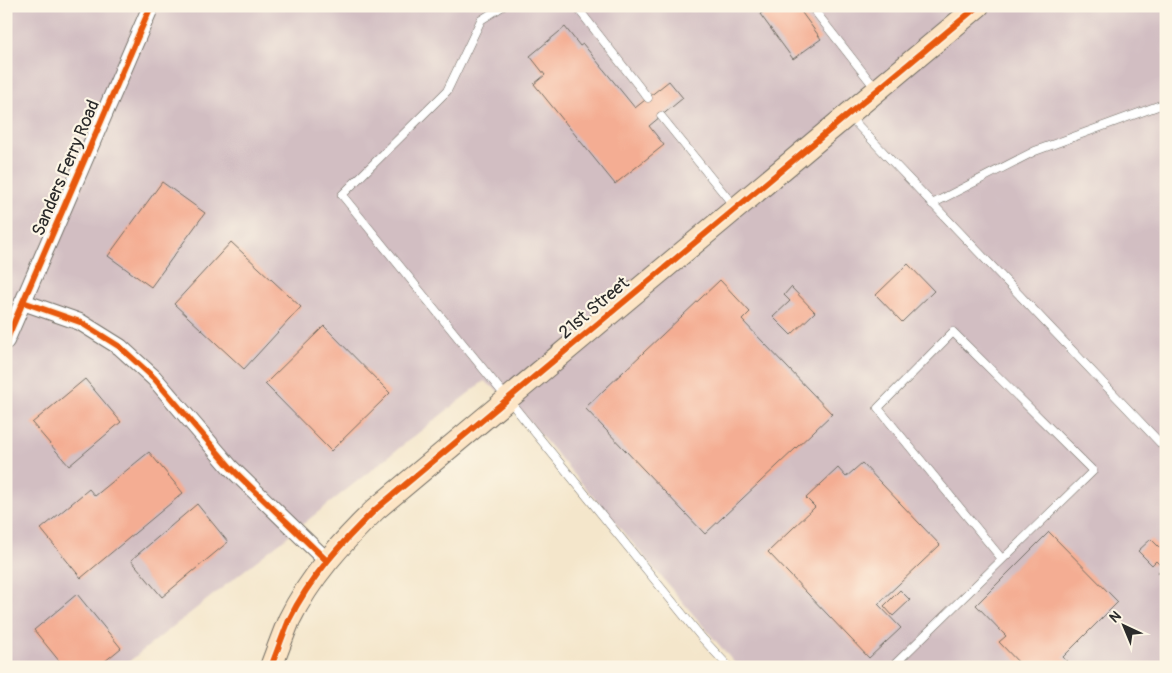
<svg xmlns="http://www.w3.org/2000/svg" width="1172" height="673" viewBox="0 0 1172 673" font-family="Pangolin,sans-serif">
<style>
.industrial{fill:#d2bec2}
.building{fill:#f4ad93}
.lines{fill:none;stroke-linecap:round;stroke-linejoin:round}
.lane-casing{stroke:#716c63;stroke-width:9}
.street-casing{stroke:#716c63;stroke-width:18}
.secondary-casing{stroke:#716c63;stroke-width:24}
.lane{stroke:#fff;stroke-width:8}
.street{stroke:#fff;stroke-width:16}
.secondary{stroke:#fde5c5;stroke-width:22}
.cycleway-casing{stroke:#fcf5e5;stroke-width:9}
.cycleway{stroke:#e8590c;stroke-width:6}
.labels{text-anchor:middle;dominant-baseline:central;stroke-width:4.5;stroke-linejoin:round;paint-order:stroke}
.street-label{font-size:18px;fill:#2b2b2b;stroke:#fcf5e5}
</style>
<rect width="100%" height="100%" fill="#fcf5e5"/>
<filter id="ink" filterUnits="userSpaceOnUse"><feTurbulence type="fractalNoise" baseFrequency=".02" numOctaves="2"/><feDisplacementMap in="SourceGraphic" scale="10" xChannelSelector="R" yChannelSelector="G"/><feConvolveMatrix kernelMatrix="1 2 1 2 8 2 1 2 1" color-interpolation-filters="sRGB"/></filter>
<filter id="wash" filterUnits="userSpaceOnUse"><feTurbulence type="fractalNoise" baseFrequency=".0096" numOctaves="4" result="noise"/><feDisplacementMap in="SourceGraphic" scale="20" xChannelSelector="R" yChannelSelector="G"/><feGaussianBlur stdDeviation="1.12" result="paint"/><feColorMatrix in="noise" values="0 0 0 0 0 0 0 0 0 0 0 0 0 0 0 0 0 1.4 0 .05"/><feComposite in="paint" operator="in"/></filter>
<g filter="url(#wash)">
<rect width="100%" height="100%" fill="#f4e6cb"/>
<polygon class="industrial" points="6,6 1166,6 1166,667 738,667 509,398 484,381 122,667 6,667"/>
<g id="blocks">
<g class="building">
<polygon points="771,6 797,6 821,39 793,59 760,14"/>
<polygon points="565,27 580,46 583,44 635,108 669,81 683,98 649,126 664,145 615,184 534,84 545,75 530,56"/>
<polygon points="162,182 205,213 151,287 108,256"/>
<polygon points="231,242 301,307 244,369 174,304"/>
<polygon points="908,264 934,291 902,322 876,295"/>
<polygon points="720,280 750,312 742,320 832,414 705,534 585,408"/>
<polygon points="791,287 815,312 791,335 773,317 790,301 784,295"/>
<polygon points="324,326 390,393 331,451 265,384"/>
<polygon points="85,379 121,422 69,466 32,423"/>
<polygon points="149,452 183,493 81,578 41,529 89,489 95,496"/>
<polygon points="862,463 940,545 878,604 901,628 869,658 768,552 815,507 806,498 838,468 846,477"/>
<polygon points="197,504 228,542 162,597 131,560"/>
<polygon points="1049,532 1118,602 1063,657 1072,667 1023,667 999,642 1006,636 976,605"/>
<polygon points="1151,539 1160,548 1166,543 1166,581 1158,572 1163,568 1156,561 1152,565 1138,551"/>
<polygon points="900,590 910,600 893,616 884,606"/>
<polygon points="77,594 121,648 98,667 64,667 34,630"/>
</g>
</g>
</g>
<g filter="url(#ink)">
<use href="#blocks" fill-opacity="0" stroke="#716c63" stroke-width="1"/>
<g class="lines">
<defs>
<g id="lane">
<polyline points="503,6 481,20 447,91 342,195 702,638 729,667"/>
<polyline points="576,6 648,98"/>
<polyline points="811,6 876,89"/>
<polyline points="661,116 734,206"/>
<polyline points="850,117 1166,449"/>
<polyline points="932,204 1035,151 1166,103"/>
<polyline points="892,667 1093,471 953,332 878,408 1002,559"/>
</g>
<g id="street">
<polyline points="23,302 80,322 120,347 154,378 230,467 327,561"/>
<polyline points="6,341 151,6"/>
</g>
<path id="secondary" d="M 271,667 C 277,651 283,635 289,620 C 310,577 342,542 376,509 L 978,6"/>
</defs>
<use href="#lane" class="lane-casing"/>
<use href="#street" class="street-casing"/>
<use href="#secondary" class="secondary-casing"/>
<use href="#lane" class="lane"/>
<use href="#street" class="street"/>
<use href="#secondary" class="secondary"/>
<defs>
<g id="cycleway">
<polyline points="23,302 80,322 120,347 154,378 230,467 327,561"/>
<polyline points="6,341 151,6"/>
<path d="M 271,667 C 277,651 283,635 289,620 C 310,577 342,542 376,509 L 978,6"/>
</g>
</defs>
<use href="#cycleway" class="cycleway-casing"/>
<use href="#cycleway" class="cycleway"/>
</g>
</g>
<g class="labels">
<g class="street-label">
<text transform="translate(66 168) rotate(-67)">Sanders Ferry Road</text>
<text transform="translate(594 308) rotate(-40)">21st Street</text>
</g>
</g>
<rect width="1172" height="673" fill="none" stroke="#fcf5e5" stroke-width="25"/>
<g transform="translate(1124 626) rotate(316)" stroke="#fcf5e5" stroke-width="4" paint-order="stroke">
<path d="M0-4L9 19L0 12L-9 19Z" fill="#2b2b2b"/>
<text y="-8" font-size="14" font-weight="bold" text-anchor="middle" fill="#2b2b2b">N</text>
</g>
</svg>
